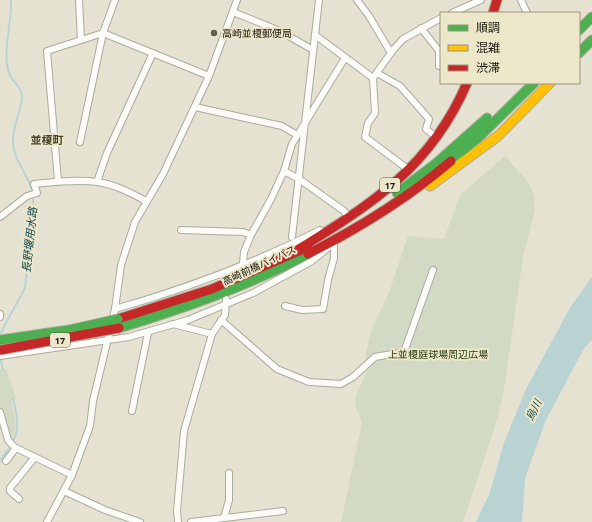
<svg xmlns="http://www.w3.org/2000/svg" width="592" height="522" viewBox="0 0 592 522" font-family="'Open Sans','Noto Sans JP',sans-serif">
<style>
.green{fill:#d2d9c5}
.water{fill:#b9d3d3}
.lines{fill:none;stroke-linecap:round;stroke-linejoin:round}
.stream{stroke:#b9d3d3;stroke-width:2}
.street-casing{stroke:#adaa9e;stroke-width:8}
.fast-casing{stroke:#adaa9e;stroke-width:11}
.slow-casing{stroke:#adaa9e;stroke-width:11}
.jam-casing{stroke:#adaa9e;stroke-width:11}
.street{stroke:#fbfbf8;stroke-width:6}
.fast{stroke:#4caf50;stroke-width:9}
.slow{stroke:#ffc107;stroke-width:9}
.jam{stroke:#c62828;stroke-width:9}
.fast-bridge-casing{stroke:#adaa9e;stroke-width:11;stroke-linecap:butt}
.jam-bridge-casing{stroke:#adaa9e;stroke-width:11;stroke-linecap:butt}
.fast-bridge{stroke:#4caf50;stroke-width:9}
.jam-bridge{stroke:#c62828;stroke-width:9}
.poi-dot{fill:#615f53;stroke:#ede7ca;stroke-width:1.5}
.labels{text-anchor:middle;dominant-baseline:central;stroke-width:4;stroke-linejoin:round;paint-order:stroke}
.shield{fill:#ede7ca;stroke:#595646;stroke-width:1}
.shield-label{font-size:9px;font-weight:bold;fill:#1a180e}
.poi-label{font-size:10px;fill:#1a180e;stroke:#ede7ca;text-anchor:start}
.street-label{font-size:10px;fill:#1a180e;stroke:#ede7ca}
.park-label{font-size:10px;fill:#1e3408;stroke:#ede7ca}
.neighbourhood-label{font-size:11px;font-weight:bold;fill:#47422a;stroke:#ede7ca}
.water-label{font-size:11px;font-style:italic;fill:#114953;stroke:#ede7ca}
</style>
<rect width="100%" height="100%" fill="#e5e2d2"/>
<g class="green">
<polygon points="505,156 529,183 534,196 535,210 523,257 503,396 494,429 463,522 341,522 362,423 355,405 356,397 369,366 365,358 371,331 390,290 408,236 444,239 460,195"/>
<polygon points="0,369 6,369 16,398 11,401 16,424 12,440 0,405"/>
</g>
<polygon class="water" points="592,277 592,340 583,350 546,420 525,478 522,522 476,522 490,492 504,443 526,389 571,306"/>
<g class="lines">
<g class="stream">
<path d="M 0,335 C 7,319 17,304 25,288 C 27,262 37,214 32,191 C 28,174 14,161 13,143 C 12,128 20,114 22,99 C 23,86 10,81 8,70 C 3,47 12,23 11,0"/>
<polyline points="0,357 3,370"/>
<path d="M 0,460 C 19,438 21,427 13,399"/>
</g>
<defs>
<g id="street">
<polyline points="79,0 81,40"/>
<polyline points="357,0 369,16 391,53"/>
<polyline points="521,0 527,13"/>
<polyline points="233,12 280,31 313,50"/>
<polyline points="452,13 481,0"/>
<polyline points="421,28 439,51 439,66"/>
<polyline points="315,35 373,78"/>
<polyline points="377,73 400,86 429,119 426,129 437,138"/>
<polyline points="195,107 282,126 297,135"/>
<polyline points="80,142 103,33 115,0"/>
<polyline points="409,170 365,137 368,123 375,113 373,78 393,50 403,39 441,18"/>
<polyline points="284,171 299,179 344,211 349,217 347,218"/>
<polyline points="58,181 47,51 103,33 209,76"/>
<polyline points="97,182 107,153 153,53"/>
<path d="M 0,217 L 27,196 L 37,193 L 34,184 C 54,182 77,179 97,182 C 114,184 131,193 146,201"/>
<polyline points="181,230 243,232 251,235"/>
<polyline points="292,237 319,0"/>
<polyline points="243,264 244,252 251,235 271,199 284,171 292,144 345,58"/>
<polyline points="285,306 302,310 323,309 328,280 334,258 334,241"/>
<path d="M 115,309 C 185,289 255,263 320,230"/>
<polyline points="0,314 0,317"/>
<polyline points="221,320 277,369 309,382 341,384 353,377 375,357 404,352 433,270"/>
<polyline points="173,324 212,334 225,315 226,299"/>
<polyline points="0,356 129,337 188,320 253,293 312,261 329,247"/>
<polyline points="132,411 148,333"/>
<polyline points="0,412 8,440 14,447 72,475"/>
<polyline points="6,461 16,448"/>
<polyline points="64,491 105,510 140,522"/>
<polyline points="19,499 10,491 10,488 35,457"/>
<polyline points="224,518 229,500 229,473"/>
<polyline points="47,522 72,475 90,426 93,401 115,309 121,265 135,222 163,174 209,76 237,0"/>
<polyline points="178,522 177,511 184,431 212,334"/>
<polyline points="191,522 283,511"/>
</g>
<g id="fast">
<polyline points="579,30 592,17"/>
<polyline points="579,53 592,40"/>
<polyline points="451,161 481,135 534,83"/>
<polyline points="397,193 434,165 487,118"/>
<path d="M 119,328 C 184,308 248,286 308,254"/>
</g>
<polyline id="slow" points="430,186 498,136 550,83"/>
<g id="jam">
<polyline points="493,13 497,0"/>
<path d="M 299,249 C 373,203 431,167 467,83"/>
<path d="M 308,254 C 359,228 408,198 451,161"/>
<polyline points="118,319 212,289 308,247"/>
</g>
</defs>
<use href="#street" class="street-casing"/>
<use href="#fast" class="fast-casing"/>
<use href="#slow" class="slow-casing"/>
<use href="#jam" class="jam-casing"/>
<use href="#street" class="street"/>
<use href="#fast" class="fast"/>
<use href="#slow" class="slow"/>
<use href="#jam" class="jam"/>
<defs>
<polyline id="fast-bridge" points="0,340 69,330 118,319"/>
<polyline id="jam-bridge" points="0,350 119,328"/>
</defs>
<use href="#fast-bridge" class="fast-bridge-casing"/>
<use href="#jam-bridge" class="jam-bridge-casing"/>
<use href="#fast-bridge" class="fast-bridge"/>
<use href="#jam-bridge" class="jam-bridge"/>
</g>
<circle class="poi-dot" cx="214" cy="33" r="4"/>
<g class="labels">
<g class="shield">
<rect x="380" y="178" width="20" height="14" rx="3"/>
<rect x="50" y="333" width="20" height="14" rx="3"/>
</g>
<g class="shield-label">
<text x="390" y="185">17</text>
<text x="60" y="340">17</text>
</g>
<g class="poi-label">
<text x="222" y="33">高崎並榎郵便局</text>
</g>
<g class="street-label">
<text transform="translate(259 265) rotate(-25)">高崎前橋バイパス</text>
</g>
<g class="park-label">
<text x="438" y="354">上並榎庭球場周辺広場</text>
</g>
<g class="neighbourhood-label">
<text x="47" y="139">並榎町</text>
</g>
<g class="water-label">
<text transform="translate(29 240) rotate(-84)">長野堰用水路</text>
<text transform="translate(533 410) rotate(-64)">烏川</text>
</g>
</g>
<rect x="440" y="12" width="140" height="72" fill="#ede7ca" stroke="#99947f"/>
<rect x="448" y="25" width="20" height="6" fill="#4caf50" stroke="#99947f"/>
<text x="476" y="32" font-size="12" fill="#1a180e">順調</text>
<rect x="448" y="45" width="20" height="6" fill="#ffc107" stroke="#99947f"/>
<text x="476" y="52" font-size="12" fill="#1a180e">混雑</text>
<rect x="448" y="65" width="20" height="6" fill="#c62828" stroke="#99947f"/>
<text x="476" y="72" font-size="12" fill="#1a180e">渋滞</text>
</svg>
